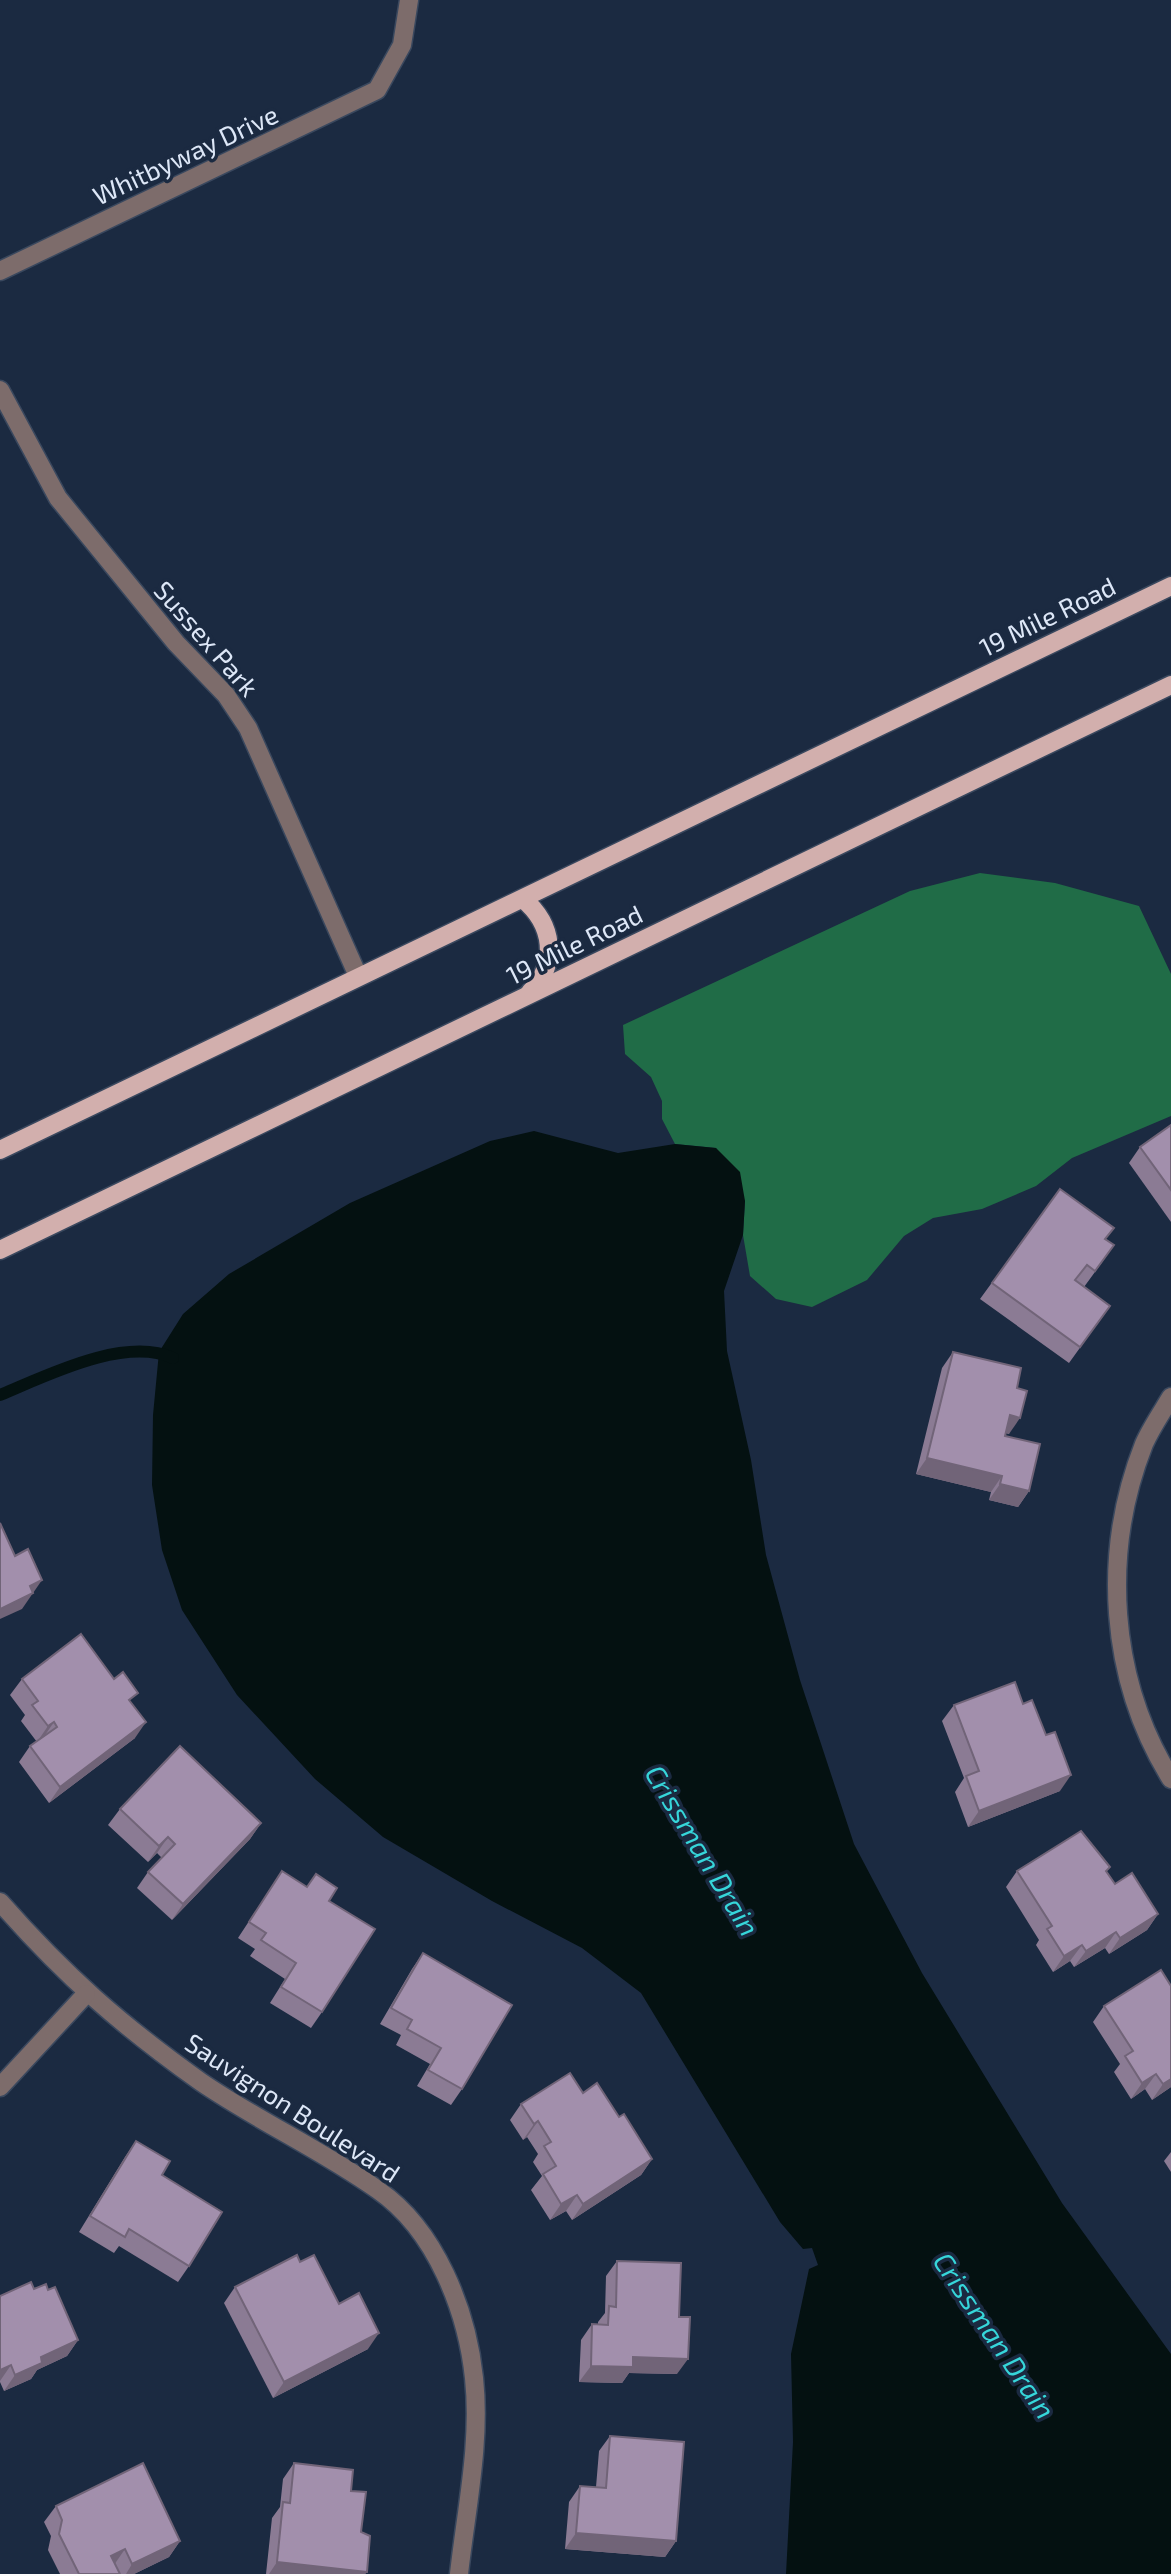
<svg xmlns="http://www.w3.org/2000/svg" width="1171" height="2574" viewBox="0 0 1171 2574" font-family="'Exo 2',sans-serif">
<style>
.forest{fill:#206c47}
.water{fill:#041111}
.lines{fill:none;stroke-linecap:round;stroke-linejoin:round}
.stream{stroke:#041111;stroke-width:12}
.minor-casing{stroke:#3a485e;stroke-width:21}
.major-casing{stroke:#3a485e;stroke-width:21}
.minor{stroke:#7d6c6b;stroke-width:18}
.major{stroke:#d2afad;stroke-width:18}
.wall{fill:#8b7b94}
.shaded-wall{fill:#716478}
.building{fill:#a28fac;stroke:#716478;stroke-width:2}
.labels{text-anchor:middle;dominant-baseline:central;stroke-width:7;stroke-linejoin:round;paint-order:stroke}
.street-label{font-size:26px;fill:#dde7f7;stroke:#1b2a41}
.water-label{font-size:28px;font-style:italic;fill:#36d6da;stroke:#1b2a41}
</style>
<rect width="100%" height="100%" fill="#1b2a41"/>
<polygon class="forest" points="980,873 1055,883 1139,906 1171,974 1171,1116 1072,1158 1036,1186 982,1209 933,1218 904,1236 867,1280 812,1307 776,1299 750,1276 743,1235 745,1201 716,1148 675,1144 662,1119 662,1101 651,1077 625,1054 623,1025 910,891"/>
<polygon class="water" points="534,1131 618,1153 675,1144 716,1148 740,1172 745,1201 743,1235 724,1291 727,1351 751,1460 766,1555 800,1680 854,1844 922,1973 1062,2203 1171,2354 1171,2574 786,2574 793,2442 791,2354 809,2269 818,2265 812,2248 803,2249 780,2222 641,1993 582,1948 492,1901 383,1837 315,1779 237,1695 182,1610 162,1550 152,1485 153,1415 159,1352 183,1314 229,1274 350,1203 490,1141"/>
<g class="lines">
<path class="stream" d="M 0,1395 C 46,1376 124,1336 173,1358"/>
<defs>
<g id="minor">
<polyline points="0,271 377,90 402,45 409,0"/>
<polyline points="0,390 58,498 176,643 226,695 248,728 358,976"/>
<path d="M 1171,1397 C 1162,1412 1151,1428 1144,1444 C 1101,1553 1109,1679 1171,1779"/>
<path d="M 0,1902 C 65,1976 121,2025 201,2082 C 258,2121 322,2150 378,2190 C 436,2230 467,2311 474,2378 C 481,2443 466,2510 459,2574"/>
<polyline points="0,2087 86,1994"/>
</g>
<g id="major">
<path d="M 523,899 C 553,924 559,963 530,992"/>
<polyline points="0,1150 1171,586"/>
<polyline points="0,1250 1171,685"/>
</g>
</defs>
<use href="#minor" class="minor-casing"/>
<use href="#major" class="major-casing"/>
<use href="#minor" class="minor"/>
<use href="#major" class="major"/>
</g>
<g class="wall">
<polygon points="1171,1125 1171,1222 1129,1163 1140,1147"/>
<polygon points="1060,1189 1106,1239 1103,1261 1084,1287 1110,1306 1069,1363 980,1299"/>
<polygon points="953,1352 1017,1388 1009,1434 1006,1433 1005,1436 1029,1491 1018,1507 989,1500 991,1492 916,1474 942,1368"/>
<polygon points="22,1679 131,1703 135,1738 49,1803 19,1762 30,1746 37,1742 21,1721 25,1715 10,1695"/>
<polygon points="954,1705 1060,1791 968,1827 955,1792 964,1778 942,1721"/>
<polygon points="120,1809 261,1823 250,1839 172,1920 137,1888 148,1872 162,1858 157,1853 148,1862 108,1825"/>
<polygon points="282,1871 307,1887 316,1874 329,1901 322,2012 311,2028 270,2003 285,1979 250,1956 255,1949 238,1938"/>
<polygon points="1017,1871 1107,1872 1115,1884 1158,1914 1147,1930 1109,1954 1105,1948 1074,1967 1070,1961 1053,1972 1036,1945 1039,1940 1006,1887"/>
<polygon points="423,1953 462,2089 451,2105 417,2086 430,2064 396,2045 401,2035 380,2024 412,1969"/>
<polygon points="1104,2006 1171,2087 1152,2100 1145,2089 1131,2099 1114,2072 1120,2064 1093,2022"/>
<polygon points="583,2093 619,2117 652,2159 641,2175 572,2220 566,2211 550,2220 531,2190 542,2176 533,2162 538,2154 527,2137 523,2140 510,2120 521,2104"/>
<polygon points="136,2141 189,2266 178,2282 119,2246 114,2253 79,2232 125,2157"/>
<polygon points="1171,2152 1171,2172 1164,2161"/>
<polygon points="617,2261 677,2374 629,2373 622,2383 579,2382 581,2340 592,2324 598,2324 598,2322 605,2313 606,2276"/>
<polygon points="300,2262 339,2304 368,2349 273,2398 224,2303 235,2287"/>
<polygon points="34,2289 78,2340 67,2356 37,2370 31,2379 4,2391 0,2382 0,2296"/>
<polygon points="610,2436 676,2541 665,2557 565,2549 569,2502 580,2486 596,2487 599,2451"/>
<polygon points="294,2463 351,2491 367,2572 365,2574 266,2574 272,2518 280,2507 283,2479"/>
<polygon points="56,2506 180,2541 169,2557 134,2574 60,2574 48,2550 51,2536 44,2522"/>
</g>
<g class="shaded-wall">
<polygon points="1010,1415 1020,1418 1009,1434 999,1431"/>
<polygon points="927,1458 1002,1476 991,1492 916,1474"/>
<polygon points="1000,1484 1029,1491 1018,1507 989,1500"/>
<polygon points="42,1580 22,1609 0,1619 0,1609 30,1586"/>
<polygon points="54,1722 43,1738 37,1742 48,1726"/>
<polygon points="146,1722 135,1738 49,1803 60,1787"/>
<polygon points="1071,1775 1060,1791 968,1827 979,1811"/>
<polygon points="261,1823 250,1839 172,1920 183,1904"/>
<polygon points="168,1837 157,1853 148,1862 159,1846"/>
<polygon points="1158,1914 1147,1930 1109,1954 1120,1938"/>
<polygon points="1116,1932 1105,1948 1074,1967 1086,1951"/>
<polygon points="1082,1945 1070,1961 1053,1972 1064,1956"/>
<polygon points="1156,2074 1145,2089 1131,2099 1142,2083"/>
<polygon points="1171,2079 1171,2087 1152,2100 1163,2084"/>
<polygon points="538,2121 527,2137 523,2140 534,2124"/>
<polygon points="652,2159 641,2175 572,2220 583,2204"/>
<polygon points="577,2195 566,2211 550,2220 561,2204"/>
<polygon points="379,2333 368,2349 273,2398 284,2382"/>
<polygon points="78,2340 67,2356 37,2370 31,2379 4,2391 15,2375 41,2357"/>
<polygon points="633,2357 688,2359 677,2374 629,2373 622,2383 579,2382 591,2366"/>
<polygon points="11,2365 0,2381 0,2370"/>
<polygon points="576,2533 676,2541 665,2557 565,2549"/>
<polygon points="180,2541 169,2557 134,2574 126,2574 132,2564"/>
<polygon points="125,2549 114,2565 111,2556"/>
<polygon points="277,2562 367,2572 365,2574 269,2574"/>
</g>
<g class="building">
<polygon points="1171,1125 1171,1190 1140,1147"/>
<polygon points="1060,1189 1114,1228 1105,1239 1114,1245 1095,1271 1087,1265 1075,1280 1110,1306 1080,1347 992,1283"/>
<polygon points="953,1352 1021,1368 1017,1388 1027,1391 1020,1418 1010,1415 1005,1436 1040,1444 1029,1491 1000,1484 1002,1476 927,1458"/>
<polygon points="0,1523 15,1556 28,1549 42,1580 30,1586 33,1593 0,1609"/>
<polygon points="81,1634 114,1679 123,1672 138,1693 129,1700 146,1722 60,1787 30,1746 57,1727 54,1722 48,1726 32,1705 38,1701 22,1679"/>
<polygon points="1015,1682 1023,1704 1032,1700 1046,1735 1055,1732 1071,1775 979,1811 966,1776 979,1771 954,1705"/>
<polygon points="180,1746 261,1823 183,1904 148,1872 175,1844 168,1837 159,1846 120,1809"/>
<polygon points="1081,1831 1110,1867 1106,1871 1115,1884 1132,1873 1158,1914 1120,1938 1116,1932 1086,1951 1082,1945 1064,1956 1047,1929 1052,1926 1017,1871"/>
<polygon points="282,1871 307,1887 316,1874 337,1888 329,1901 375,1929 322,2012 281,1987 296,1963 261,1940 266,1933 249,1922"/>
<polygon points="423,1953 512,2005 462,2089 428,2070 441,2048 407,2029 412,2020 391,2008"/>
<polygon points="1161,1970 1171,1986 1171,2079 1163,2084 1156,2074 1142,2083 1125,2056 1133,2051 1104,2006"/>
<polygon points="570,2073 583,2093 597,2083 619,2117 624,2114 652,2159 583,2204 577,2195 561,2204 543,2174 556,2166 544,2146 551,2142 538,2121 534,2124 521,2104"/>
<polygon points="136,2141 170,2161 162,2175 222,2212 189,2266 129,2229 125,2237 90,2216"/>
<polygon points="297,2255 300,2262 314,2255 339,2304 359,2293 379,2333 284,2382 235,2287"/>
<polygon points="617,2261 681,2263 679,2317 690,2317 688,2359 633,2357 633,2367 591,2366 592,2324 608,2325 609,2306 616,2307"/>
<polygon points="31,2282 34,2289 46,2284 48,2290 55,2287 78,2340 41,2357 42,2363 15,2375 11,2365 0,2370 0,2296"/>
<polygon points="610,2436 684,2442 676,2541 576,2533 580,2486 606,2488"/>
<polygon points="143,2463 180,2541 132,2564 125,2549 111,2556 120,2574 79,2574 59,2534 62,2520 56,2506"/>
<polygon points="294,2463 353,2470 351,2491 366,2492 361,2532 370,2536 367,2572 277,2562 283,2502 290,2503"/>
</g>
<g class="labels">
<g class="street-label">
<text transform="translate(185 154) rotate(-25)">Whitbyway Drive</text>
<text transform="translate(1047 616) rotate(-26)">19 Mile Road</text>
<text transform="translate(207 638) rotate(49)">Sussex Park</text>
<text transform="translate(574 944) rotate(-26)">19 Mile Road</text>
<text transform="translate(293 2107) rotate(33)">Sauvignon Boulevard</text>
</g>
<g class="water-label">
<text transform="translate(703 1850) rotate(59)">Crissman Drain</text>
<text transform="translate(995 2335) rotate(56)">Crissman Drain</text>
</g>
</g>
</svg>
